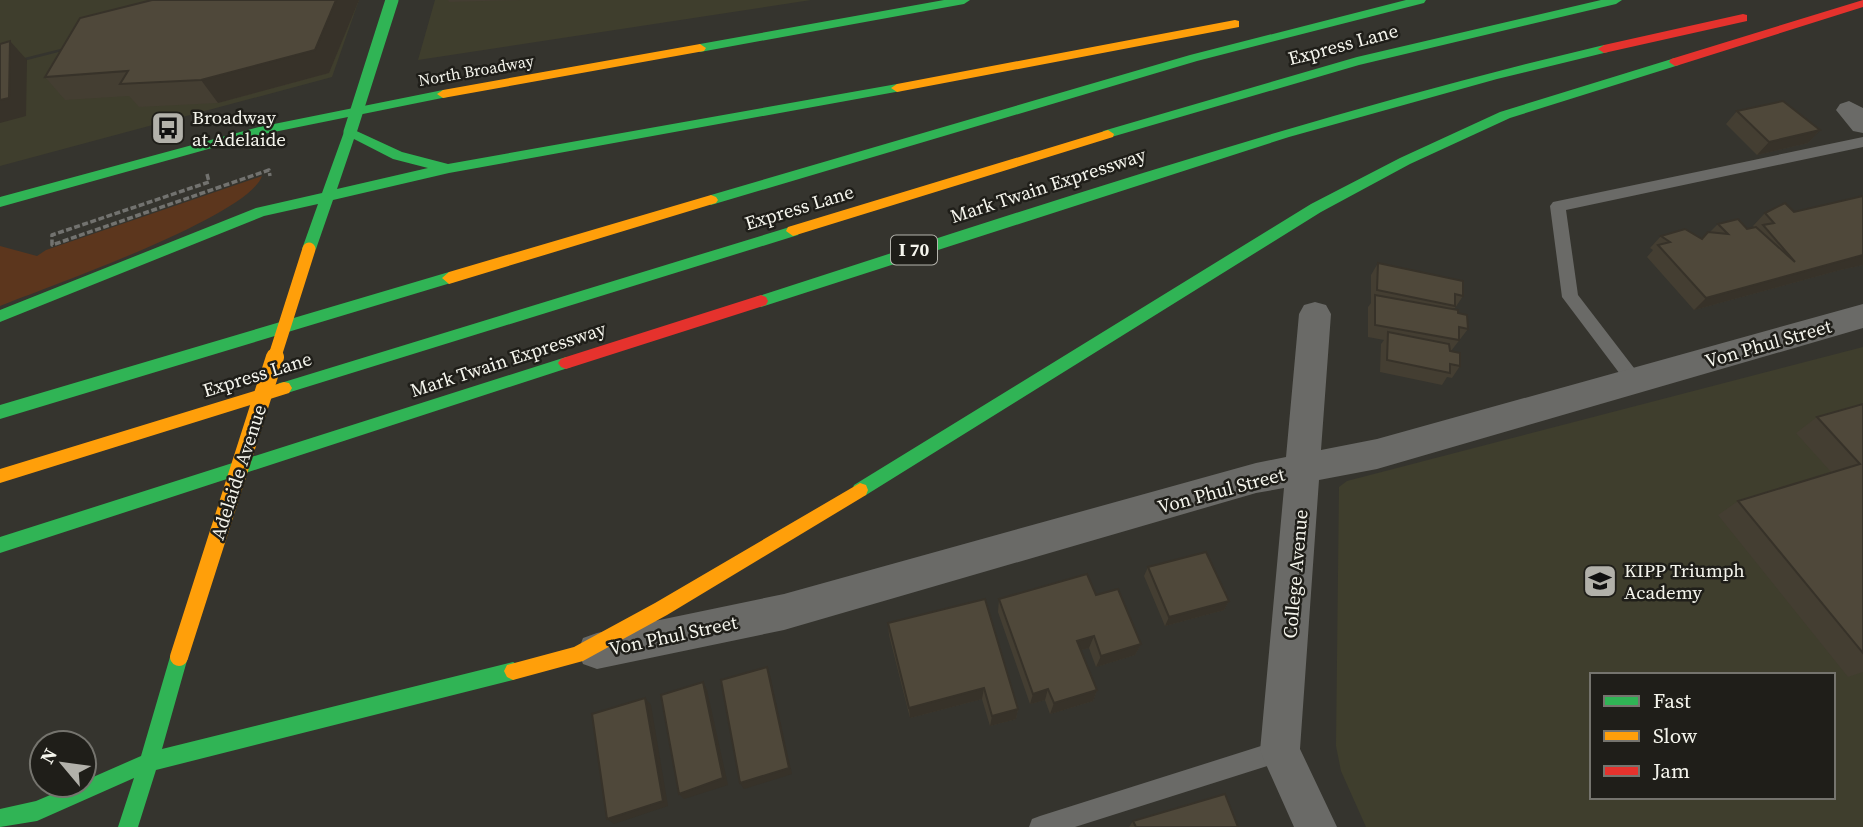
<svg xmlns="http://www.w3.org/2000/svg" width="1863" height="827" font-family="'Source Serif 4',serif">
<style>
.built{fill:#3f3e2d;fill-rule:evenodd}
.green{fill:#5c361d}
.lines{fill:none;stroke-linecap:round;stroke-linejoin:round}
.path{stroke:#72726f;stroke-width:3.5;stroke-dasharray:6 2.5;stroke-linecap:butt}
.lane{fill:#6a6a67;fill-rule:evenodd}
.street{fill:#6a6a67;fill-rule:evenodd}
.fast{fill:#30b455;fill-rule:evenodd}
.slow{fill:#ff9f0a;fill-rule:evenodd}
.jam{fill:#e5322d;fill-rule:evenodd}
.fast-bridge{stroke:#30b455;stroke-width:13}
.slow-bridge-far1{stroke:#ff9f0a;stroke-width:13}
.slow-bridge{stroke:#ff9f0a;stroke-width:18}
.wall{fill:#443e32}
.shaded-wall{fill:#373229}
.building{fill:#4f483a;stroke:#373229;stroke-width:2}
.labels{text-anchor:middle;stroke-width:5;stroke-linejoin:round;paint-order:stroke}
.far-street-label{font-size:16px;fill:#f5f5ed;stroke:#1f1e19}
.shield{fill:#1f1e19;stroke:#b5b4ad;stroke-width:2}
.shield-label{font-size:18px;font-weight:bold;fill:#f5f5ed}
.street-label{font-size:19px;fill:#f5f5ed;stroke:#1f1e19}
.poi-label{font-size:19px;fill:#f5f5ed;stroke:#1f1e19;text-anchor:start}
</style>
<rect width="100%" height="100%" fill="#35342e"/>
<path class="built" d="M0 0H257L0 64Z
M262 0H359L332 77 0 166V67Z
M435 0H811L418 60Z
M1863 347V827H1366L1341 771 1336 746 1339 487 1347 481ZM1592 675H1833V797H1592Z"/>
<path class="green" d="M262 176C248 217 47 287 0 306V246L37 256 46 250Z"/>
<g class="lines">
<path class="path" d="M207 174 209 182 52 235V245L269 170 270 176"/>
<path class="lane" d="M1863 137V147L1566 210 1578 295 1644 381 1641 386H1629L1562 297 1550 206 1553 202Z
M1280 740 1288 743 1291 751 1288 759 1280 762 1075 827H1029L1032 819 1040 816Z"/>
<path class="street" d="M1849 101 1863 108V133L1853 131 1836 110 1840 104Z
M1315 302 1326 305 1331 314 1321 450 1377 439 1863 304V328L1377 469 1319 480 1300 749 1337 827H1294L1260 751 1284 488 1256 493 784 630 597 669 583 664 578 651 583 638 597 633 784 594 1256 463 1286 457 1299 314 1304 305Z"/>
<path class="fast" d="M944 0H970L964 4 700 52 694 48 700 44Z
M1406 0H1426L1424 3 1197 61 711 205 704 200 711 195 1190 55Z
M1601 0H1622L1616 4 1359 65 1108 138 1102 134 1103 131 1357 57Z
M1604 45 1608 46V52L1497 79 1289 137 761 307 754 301 756 297C1037 206 1316 113 1604 45Z
M1675 58 1681 62 1679 65 1510 118 1410 164 1321 212 866 495 860 497 854 495 852 490 854 485 1311 204 1400 158 1500 112Z
M897 84 901 85V91L449 173 333 200 316 249 309 254 302 249 318 204 264 216 0 322V310L256 208 322 193 344 132 350 128 402 152 448 164ZM354 139 393 159 428 168 337 189Z
M443 90 449 94 447 97 259 135 0 207V197L259 127Z
M793 226 798 227 800 231 798 235 284 394 279 393 276 388 279 383 284 382Z
M449 272 454 274 456 278 454 282 0 419V405Z
M566 357 571 359 574 363 571 367 0 553V537Z
M179 648 185 651 188 657 162 749 513 662 519 665 522 671 519 677 513 680 156 770 138 827H118L134 778 37 821 0 827V809L36 801 74 785H84V781L141 756 170 657 173 651Z"/>
<path class="slow" d="M1235 20 1239 21V27L897 92 891 88 897 84Z
M700 44 706 48 704 51 443 98 437 94 443 90Z
M1108 130 1114 134 1113 137 793 236 786 231 788 227Z
M711 195 716 197 718 200 716 203 449 284 442 278 449 272Z
M284 382 289 383 292 388 289 393 0 483V469Z
M860 483 866 485 868 490 866 495 667 615 583 661 513 680 507 677 504 671 507 665 574 647 655 603Z"/>
<path class="jam" d="M1863 0V7L1679 65 1675 66 1669 62 1671 59Z
M1743 14 1747 15V21L1604 53 1598 49 1604 45Z
M761 295 766 297 768 301 766 305 566 369 561 367 558 363 561 359 566 357Z"/>
<path class="fast-bridge" d="M350 132 392 0"/>
<path class="slow-bridge-far1" d="M274 359 309 249"/>
<path class="slow-bridge" d="M179 657 275 357"/>
</g>
<path class="wall" d="M152 0H359L329 73 218 103 139 107 129 96 65 100 45 77Z
M448 0H524L449 2Z
M1737 111 1820 130 1808 143 1757 155 1726 124Z
M1863 196V265L1840 270 1694 310 1647 257 1653 250 1650 248 1661 236 1702 239 1710 232 1718 224 1747 229 1754 227 1753 226 1765 213 1794 212Z
M1378 263 1463 296 1455 308H1453L1452 309 1458 313 1468 329 1451 351 1460 366 1452 378 1447 377 1442 385 1380 372 1381 344 1384 340 1368 337V307L1371 303V275Z
M1863 404V672L1848 677 1718 515 1738 501 1831 472 1796 433 1817 417Z
M1148 567 1229 601 1224 610 1165 626 1144 576Z
M1096 595 1141 644 1135 655 1096 667 1089 648 1081 650 1097 690 1093 701 1050 714 1045 700 1030 704 998 612 999 599Z
M888 623 1018 709 1016 719 990 726 982 699 910 718 889 635Z
M1133 821 1238 827H1129Z"/>
<path class="shaded-wall" d="M336 0H359L329 73 218 103 201 80Z
M10 41 27 60 26 116 0 123V100Z
M1820 130 1808 143 1757 155 1769 142Z
M1863 255V265L1840 270 1694 310 1706 298Z
M1229 601 1224 610 1165 626 1169 617Z
M1094 636 1089 648 1073 652 1077 641Z
M1141 644 1135 655 1096 667 1101 656Z
M767 667 770 675 792 774 744 789 740 783Z
M703 682 707 690 728 785 684 799 679 794Z
M984 688 982 699 910 718 909 708Z
M1048 689 1045 700 1030 704 1033 694Z
M1097 690 1093 701 1050 714 1054 703Z
M645 698 651 705 668 806 614 824 607 819Z
M1018 709 1016 719 990 726 992 716Z"/>
<path class="building" d="M152 0H336L315 50 201 80 120 84 128 71 45 77 80 18Z
M10 41 9 98 0 100V44Z
M1783 101 1820 130 1769 142 1737 111Z
M1863 196V255L1706 298 1658 245 1670 242 1661 236 1685 229 1702 239 1708 232 1728 234 1718 224 1738 219 1747 229 1756 227 1795 262 1763 225 1774 223 1765 213 1785 203 1794 212Z
M1378 263 1463 281V296L1455 294V306L1377 290Z
M1375 295 1458 310V313L1467 315 1468 329 1459 327V340L1375 325Z
M1388 332 1449 344 1450 351 1460 353V366L1450 364V373L1387 360Z
M1863 404V653L1738 501 1860 464 1817 417Z
M1206 552 1229 601 1169 617 1148 567Z
M1087 574 1096 595 1118 589 1141 644 1101 656 1094 636 1077 641 1097 690 1054 703 1048 689 1033 694 999 599Z
M985 599 1018 709 992 716 984 688 909 708 888 623Z
M767 667 789 768 740 783 721 680Z
M703 682 723 778 679 794 661 695Z
M645 698 663 801 607 819 592 714Z
M1225 794 1238 827H1136L1133 821Z"/>
<defs>
<g id="bus-square" transform="scale(1.75)"><rect x="-9" y="-9" width="18" height="18" rx="4" fill="#b2b1aa" stroke="#1f1e19"/><path d="M-5-6H5V4H4V6H2V4H-2V6H-4V4H-5ZM-3.5-4V0h7V-4ZM-3.5 1.2v1.5H-2V1.2ZM2 1.2v1.5H3.5V1.2Z" fill="#111"/></g>
<g id="school-square" transform="scale(1.75)"><rect x="-9" y="-9" width="18" height="18" rx="4" fill="#b2b1aa" stroke="#1f1e19"/><path d="M0-5L7-2L0 1L-7-2ZM-4 1L0 2.5L4 1V4Q0 6-4 4Z" fill="#111"/></g>
</defs>
<g fill-rule="evenodd">
<use href="#bus-square" x="168" y="128"/>
<use href="#school-square" x="1600" y="581"/>
</g>
<g class="labels">
<g class="far-street-label">
<text transform="translate(476 70) rotate(-10)" y="6">North Broadway</text>
</g>
<rect class="shield" x="891" y="235.5" width="46" height="29" rx="5"/>
<g class="shield-label">
<text x="914" y="256">I 70</text>
</g>
<g class="street-label">
<text transform="translate(1343 44) rotate(-15)" y="7">Express Lane</text>
<text transform="translate(1048 185) rotate(-18)" y="7">Mark Twain Expressway</text>
<text transform="translate(799 207) rotate(-17)" y="7">Express Lane</text>
<text transform="translate(1768 343) rotate(-16)" y="7">Von Phul Street</text>
<text transform="translate(508 359) rotate(-18)" y="7">Mark Twain Expressway</text>
<text transform="translate(257 374) rotate(-17)" y="7">Express Lane</text>
<text transform="translate(238 472) rotate(-72)" y="7">Adelaide Avenue</text>
<text transform="translate(1221 490) rotate(-15)" y="7">Von Phul Street</text>
<text transform="translate(1295 574) rotate(-85)" y="7">College Avenue</text>
<text transform="translate(673 635) rotate(-12)" y="7">Von Phul Street</text>
</g>
<g class="poi-label">
<text x="192" y="124">Broadway<tspan x="192" dy="22">at Adelaide</tspan></text>
<text x="1624" y="577">KIPP Triumph<tspan x="1624" dy="22">Academy</tspan></text>
</g>
</g>
<rect x="1590" y="673" width="245" height="126" fill="#1f1e19" stroke="#75746e" stroke-width="2"/>
<rect x="1604" y="696" width="35" height="10" fill="#30b455" stroke="#75746e" stroke-width="2"/>
<text x="1653" y="708" font-size="21" fill="#f5f5ed">Fast</text>
<rect x="1604" y="731" width="35" height="10" fill="#ff9f0a" stroke="#75746e" stroke-width="2"/>
<text x="1653" y="743" font-size="21" fill="#f5f5ed">Slow</text>
<rect x="1604" y="766" width="35" height="10" fill="#e5322d" stroke="#75746e" stroke-width="2"/>
<text x="1653" y="778" font-size="21" fill="#f5f5ed">Jam</text>
<g transform="translate(63 764) rotate(299)"><circle r="33" fill="#1f1e19" stroke="#75746e" stroke-width="2"/>
<path d="M0-5L12 26L0 18L-12 26Z" fill="#b2b1aa"/>
<text y="-10" font-size="19" font-weight="bold" text-anchor="middle" fill="#f5f5ed">N</text>
</g>
</svg>
